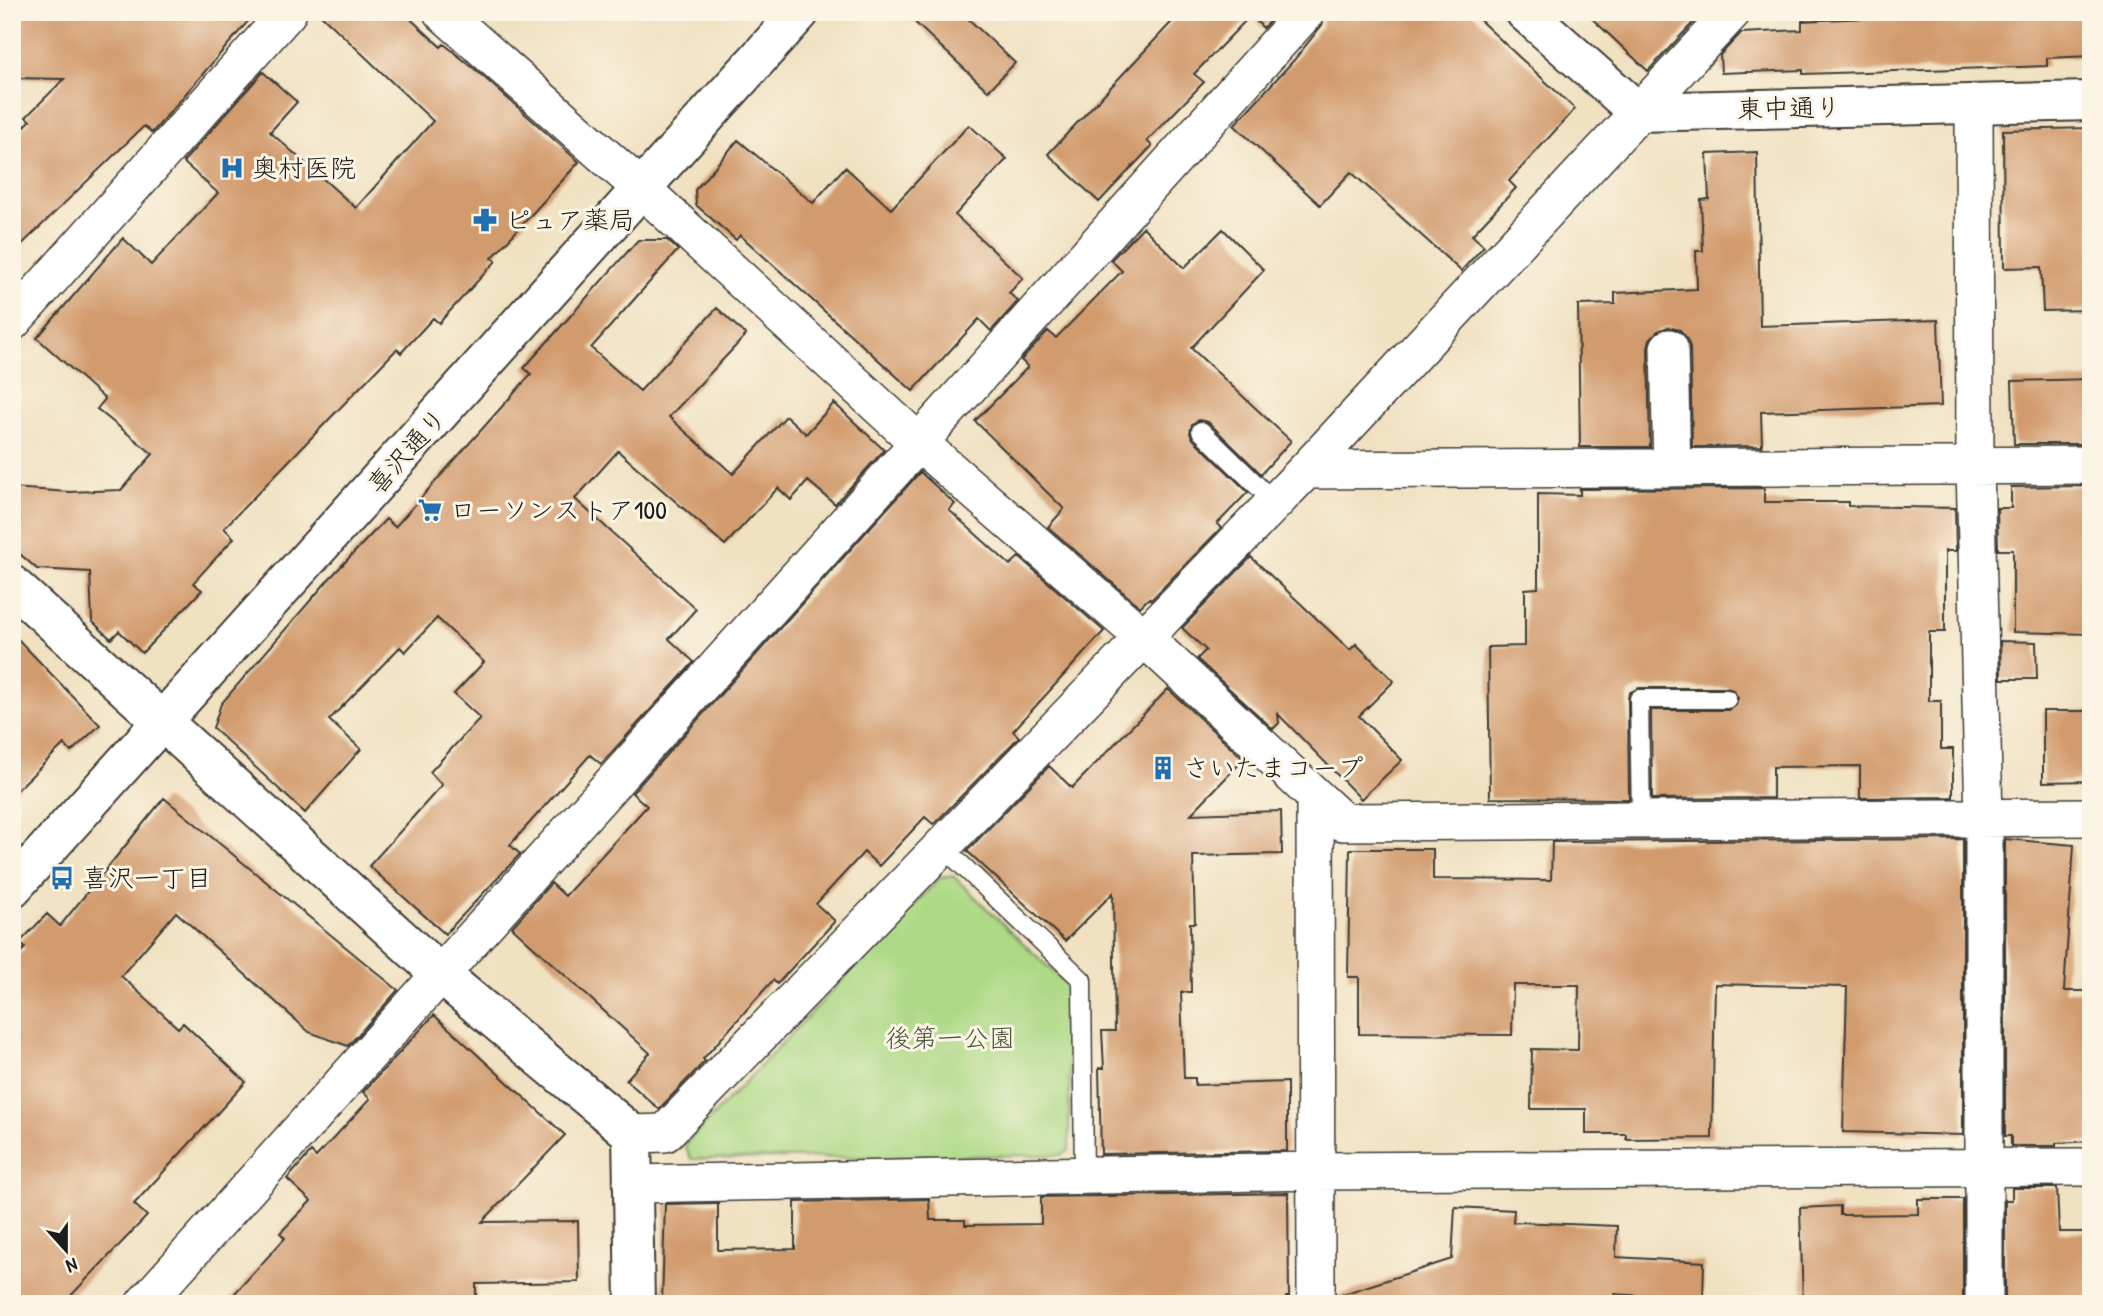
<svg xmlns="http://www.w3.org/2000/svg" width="2103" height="1316" font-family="'Patrick Hand','Klee One',sans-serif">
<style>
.green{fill:#add986;stroke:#647a51;stroke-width:2}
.building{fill:#d29b6e}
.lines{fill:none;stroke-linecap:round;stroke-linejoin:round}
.lane-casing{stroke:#3c3a35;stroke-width:21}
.street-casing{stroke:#3c3a35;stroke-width:40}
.secondary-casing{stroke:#3c3a35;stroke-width:42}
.lane{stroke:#fff;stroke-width:18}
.street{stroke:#fff;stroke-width:37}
.secondary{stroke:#fff;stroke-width:38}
.labels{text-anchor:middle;stroke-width:6;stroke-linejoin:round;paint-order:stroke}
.street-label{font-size:26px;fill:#1c1c1c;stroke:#fcf5e5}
.poi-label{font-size:26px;fill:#1c1c1c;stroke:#fcf5e5;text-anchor:start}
.park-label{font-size:26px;fill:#48553c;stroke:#fcf5e5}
</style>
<rect width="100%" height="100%" fill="#fcf5e5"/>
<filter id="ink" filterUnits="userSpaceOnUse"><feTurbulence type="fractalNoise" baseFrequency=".0143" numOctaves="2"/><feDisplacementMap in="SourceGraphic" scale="14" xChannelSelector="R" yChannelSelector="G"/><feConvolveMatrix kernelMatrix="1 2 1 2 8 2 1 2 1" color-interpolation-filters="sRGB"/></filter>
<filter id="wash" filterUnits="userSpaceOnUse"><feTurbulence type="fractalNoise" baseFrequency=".00686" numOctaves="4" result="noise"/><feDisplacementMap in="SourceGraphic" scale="28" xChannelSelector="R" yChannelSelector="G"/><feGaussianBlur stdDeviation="1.57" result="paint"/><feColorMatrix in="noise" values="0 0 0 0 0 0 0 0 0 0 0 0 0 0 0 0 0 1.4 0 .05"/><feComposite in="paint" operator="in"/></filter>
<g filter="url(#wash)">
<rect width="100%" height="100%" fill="#f0e1c1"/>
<path class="green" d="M953 876 1070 988 1069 1150 1060 1155 691 1159 685 1145 940 878Z"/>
<g id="blocks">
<path class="building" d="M12 12H256L152 133 144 126 12 254V139L30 121 26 117 64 79 12 78Z
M318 12H403L441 47 444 44 477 71 579 162 492 258 496 261 439 323 433 318 401 353 397 349 224 528 234 538 193 583 202 590 142 653 119 631 111 639 92 621 90 572 37 569 12 547V488L69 492 121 490 153 454 97 409 105 399 37 338 123 238 151 265 218 193 183 162 263 72 297 102 270 132 356 208 433 121Z
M904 12H961L1015 63 988 91Z
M1181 12H1278L1263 28 1251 15 1194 74 1204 82 1147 141 1152 146 1099 202 1048 154Z
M1326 12H1471L1575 109 1509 181 1516 188 1472 235 1484 246 1461 271 1351 172 1320 205 1234 125 1294 60 1322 25Z
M1585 12H1703L1648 71Z
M1890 12H2091V56L2047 58V66L1803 74V70L1721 73 1720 55 1741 33 1802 30V21L1890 17Z
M969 125 1007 159 955 215 1023 278 1009 293 1018 301 991 331 979 319 913 391 740 235 736 240 696 205 695 190 738 140 813 203 845 167 891 209Z
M2091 128V310L2043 311 2041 267 2004 268 2003 130Z
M1757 152 1760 326 1938 320 1941 406 1761 412 1762 446 1692 447 1690 347 1686 337 1680 330 1668 327 1658 331 1650 339 1648 348 1650 447H1580L1578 305 1615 304V293L1697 289 1696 251H1703L1701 200 1709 199 1707 154Z
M1143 227 1184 268 1223 229 1264 270 1191 348 1291 441 1261 474 1208 422 1199 420 1192 424 1190 433 1193 439 1248 492 1217 524 1221 528 1151 600 1149 598 1140 607 1048 527 1064 509 975 421 1028 367 1021 360 1048 331 1056 338 1122 271 1111 260Z
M638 240H667L678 250 591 348 640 391 717 308 746 335 669 417 733 474 786 416 806 434 834 403 884 450 835 504 808 481 791 500 778 488 725 545 618 451 575 499 696 609 669 639 694 662 601 764 590 755 510 845 520 854 445 934 369 866 442 785 430 772 480 718 454 694 484 662 437 618 405 652 400 647 329 720 361 749 305 813 213 728 221 704 329 579 386 519 395 527 531 374 524 368Z
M2091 379V444H2014L2012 381Z
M920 472 955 504 949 510 1010 565 1019 557 1104 631 1013 731 1019 737 936 822 933 824 925 817 879 866 864 852 816 904 835 921 777 984 773 980 703 1059 705 1061 659 1109 626 1080 650 1053 512 927 551 883 565 896 647 806 632 793Z
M2091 486V634L2013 632V550H1998L1997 508H2011V487Z
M1764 488V502H1848V506L1955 508 1956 551H1945V632H1929V701H1941V749H1953V797L1860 798V766L1773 767V798L1652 799 1651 710H1728L1736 705 1738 698 1733 690 1727 688H1639L1629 693 1628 699 1629 799 1490 798 1488 647 1525 646V589L1538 588V494L1580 495V489Z
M1251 557 1350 650 1356 644 1394 681 1359 716 1402 760 1361 799 1278 714 1279 723 1273 729 1197 659 1206 650 1182 628Z
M12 633 100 725 71 752 64 744 12 795Z
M2000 641 2036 642 2037 679H2001Z
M1168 689 1244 759 1191 814 1281 811 1282 854 1193 856 1195 923H1190L1191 992H1181L1184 1078H1195V1085L1287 1082V1151L1101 1154 1099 1068H1104L1102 1031H1115L1113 893 1065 941 967 851 1049 766 1072 788Z
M2043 711H2091V781L2043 782Z
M164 798 398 990 348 1046 309 1032 176 912 121 976 178 1028 183 1023 246 1082 134 1204 147 1216 63 1304H12V962L25 948 20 942 47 914 60 926Z
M1963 839V1135L1843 1132 1847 987 1715 984 1712 1138 1626 1139V1134H1586V1109H1531L1532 1049 1578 1050 1579 985H1513L1512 1035 1359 1034V977H1348L1350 849H1433V879L1551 880 1552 842Z
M2005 839 2074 845 2064 991H2091V1141L2056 1143V1146H2011V1136H2005Z
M434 1015 565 1135 482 1222 578 1221 579 1282 476 1284V1304H225L285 1238 280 1233 311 1201 287 1179 311 1152 316 1157 370 1099 363 1092Z
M2012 1188H2057L2059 1232H2091V1304H2005V1200H2012Z
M1288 1193 1289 1297H1286V1304H662L665 1204 718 1203V1250L795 1249V1202L929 1199 930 1220H965V1225L1041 1224V1197Z
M1918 1199H1963V1304H1803L1800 1208 1840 1206V1215L1918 1214Z
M1455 1207 1514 1210 1513 1222 1617 1226 1616 1257 1704 1262 1703 1300 1615 1294V1304H1337V1296L1452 1259Z"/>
</g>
</g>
<g filter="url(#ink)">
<use href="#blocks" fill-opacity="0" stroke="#3c3a35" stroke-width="2"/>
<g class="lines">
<g class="lane-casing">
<path id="lane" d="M1201 431 1274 502
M1641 820 1639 699H1727
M942 846 1082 980 1084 1176"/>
</g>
<g class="street-casing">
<path id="street" d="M442 12 642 189 919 443 1143 637 1343 822 2091 817
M1974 103 1975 467 1984 818V1304
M12 322 288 12
M1669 348 1672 468
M1306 470 2091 465
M1315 796 1316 1304
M632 1134 665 1133 1306 470 1732 12
M632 1184 1314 1171 2091 1167
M144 1304 1306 12"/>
</g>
<g class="secondary-casing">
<path id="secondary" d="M1525 12 1638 112 2091 101
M12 585 439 973 632 1134 635 1304
M12 888 800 12"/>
</g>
<use href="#lane" class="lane"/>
<use href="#street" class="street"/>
<use href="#secondary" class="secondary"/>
</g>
</g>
<defs>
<g id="hospital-bare" transform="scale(1.89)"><path d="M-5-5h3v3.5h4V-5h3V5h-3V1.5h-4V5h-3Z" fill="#1f6fb2" stroke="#fcf5e5" stroke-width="2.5" paint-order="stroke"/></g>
<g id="pharmacy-bare" transform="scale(1.89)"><path d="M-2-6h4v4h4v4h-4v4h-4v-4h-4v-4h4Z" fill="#1f6fb2" stroke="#fcf5e5" stroke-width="2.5" paint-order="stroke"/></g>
<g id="supermarket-bare" transform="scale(1.89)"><path d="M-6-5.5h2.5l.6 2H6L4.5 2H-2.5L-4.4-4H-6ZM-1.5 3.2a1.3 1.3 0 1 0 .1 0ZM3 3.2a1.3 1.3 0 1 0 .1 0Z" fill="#1f6fb2" stroke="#fcf5e5" stroke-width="2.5" paint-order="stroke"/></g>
<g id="building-bare" transform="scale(1.89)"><path d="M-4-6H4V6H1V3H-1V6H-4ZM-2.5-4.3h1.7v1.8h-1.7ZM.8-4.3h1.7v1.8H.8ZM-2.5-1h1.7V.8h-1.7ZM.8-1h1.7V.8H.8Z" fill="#1f6fb2" stroke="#fcf5e5" stroke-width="2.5" paint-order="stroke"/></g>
<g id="bus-bare" transform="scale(1.89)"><path d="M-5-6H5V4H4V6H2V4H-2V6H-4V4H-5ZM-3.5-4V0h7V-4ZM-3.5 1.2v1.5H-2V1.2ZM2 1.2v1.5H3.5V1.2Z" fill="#1f6fb2" stroke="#fcf5e5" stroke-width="2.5" paint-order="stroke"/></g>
</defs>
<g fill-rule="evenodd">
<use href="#hospital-bare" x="232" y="168"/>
<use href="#pharmacy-bare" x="485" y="220"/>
<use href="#supermarket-bare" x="430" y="510"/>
<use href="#building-bare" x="1163" y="768"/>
<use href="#bus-bare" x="62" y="878"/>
</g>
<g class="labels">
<g class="street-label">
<text transform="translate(1789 108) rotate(-1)" y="9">東中通り</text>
<text transform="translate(407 451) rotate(-48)" y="9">喜沢通り</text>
</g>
<g class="poi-label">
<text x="252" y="177">奥村医院</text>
<text x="505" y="229">ピュア薬局</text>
<text x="450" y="519">ローソンストア100</text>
<text x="1183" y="777">さいたまコープ</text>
<text x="82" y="887">喜沢一丁目</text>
</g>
<g class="park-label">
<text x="950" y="1047">後第一公園</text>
</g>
</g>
<rect width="2103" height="1316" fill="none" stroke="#fcf5e5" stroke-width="42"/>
<g transform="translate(66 1250) rotate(159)" stroke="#fcf5e5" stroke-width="5" paint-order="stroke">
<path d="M0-5L12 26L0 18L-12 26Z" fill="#1c1c1c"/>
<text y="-10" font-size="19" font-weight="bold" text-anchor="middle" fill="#1c1c1c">N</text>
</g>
</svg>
